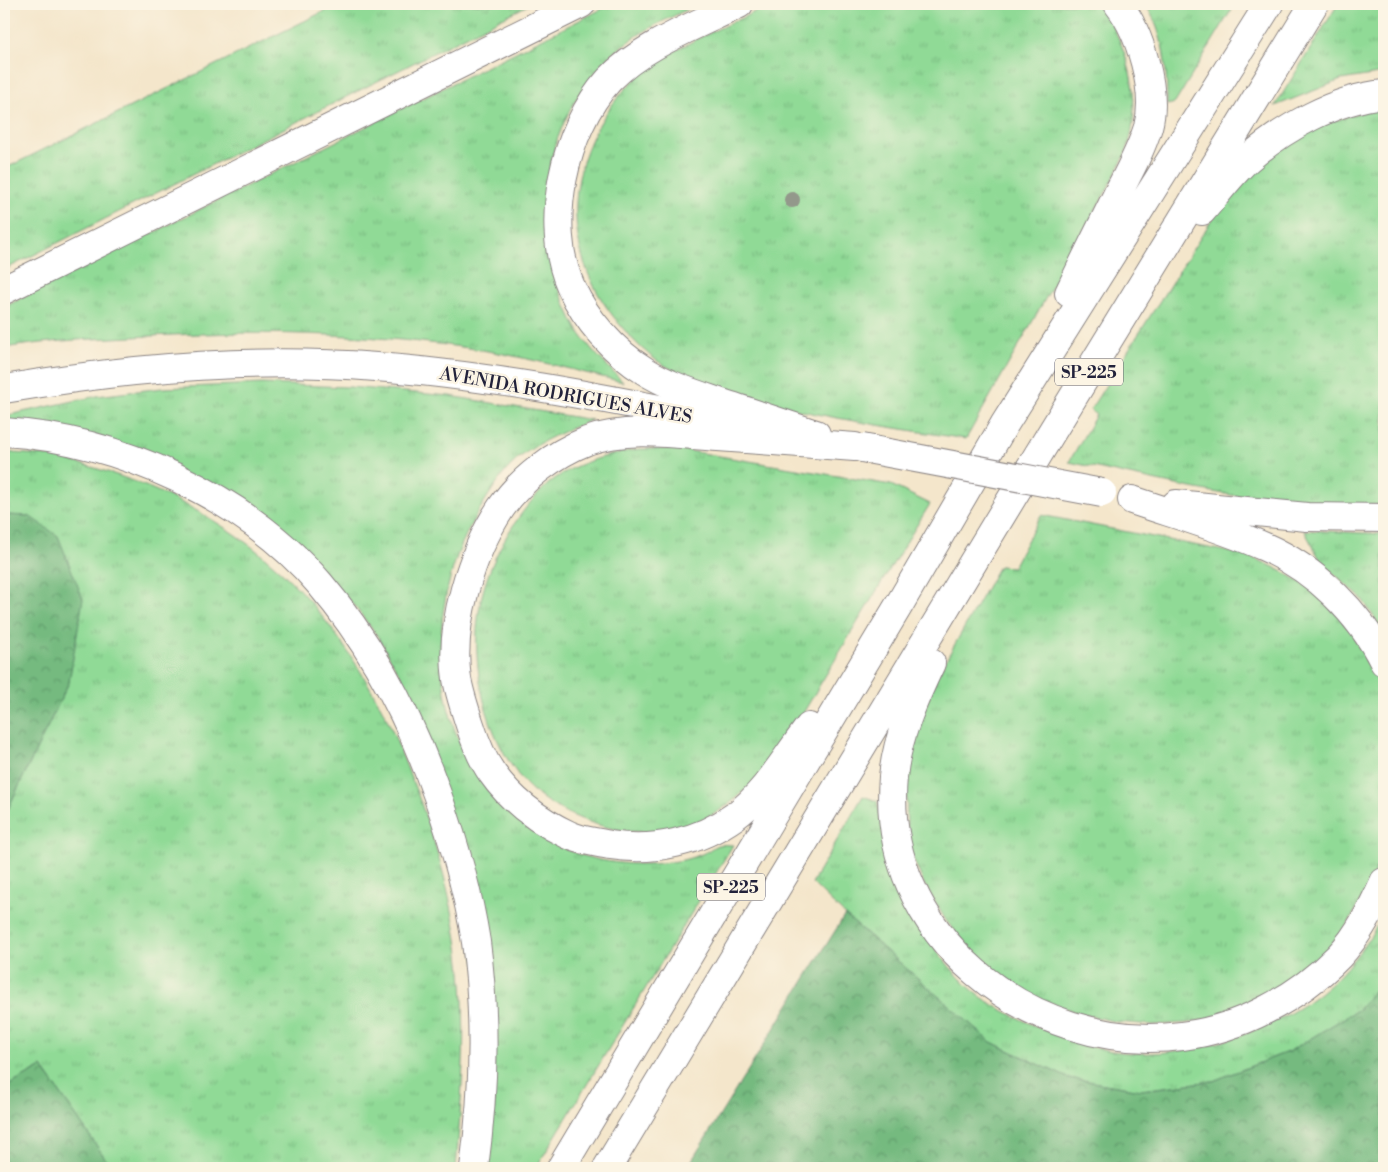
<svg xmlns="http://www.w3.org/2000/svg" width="1388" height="1172" font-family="'Libre Bodoni',serif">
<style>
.grass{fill:url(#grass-tufts);stroke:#597e68}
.forest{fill:url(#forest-crowns);stroke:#4b6e5d}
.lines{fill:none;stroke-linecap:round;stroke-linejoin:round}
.secondary-casing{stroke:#8b8483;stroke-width:30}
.motorway-casing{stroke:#8b8483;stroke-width:30}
.secondary{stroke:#fff;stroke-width:28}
.motorway{stroke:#fff;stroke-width:28}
.secondary-bridge-casing{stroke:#8b8483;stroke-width:30;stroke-linecap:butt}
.secondary-bridge{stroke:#fff;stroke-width:28}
.tree{fill:#93988b}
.labels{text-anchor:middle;stroke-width:5;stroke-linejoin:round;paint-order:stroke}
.shield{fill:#fcf5e5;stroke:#63616e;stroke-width:1}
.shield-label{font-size:16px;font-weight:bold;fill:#22223b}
.street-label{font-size:18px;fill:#22223b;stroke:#fcf5e5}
</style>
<defs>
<pattern id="grass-tufts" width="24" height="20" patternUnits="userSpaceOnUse" patternTransform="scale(1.25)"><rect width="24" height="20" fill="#90da96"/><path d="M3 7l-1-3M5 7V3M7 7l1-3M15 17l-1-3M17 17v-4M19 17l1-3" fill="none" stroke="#7cbb82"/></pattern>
<pattern id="forest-crowns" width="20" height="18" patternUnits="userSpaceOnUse" patternTransform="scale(1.25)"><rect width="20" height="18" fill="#74ba7f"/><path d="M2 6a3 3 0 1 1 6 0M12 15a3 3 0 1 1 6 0" fill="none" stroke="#5f9769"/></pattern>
</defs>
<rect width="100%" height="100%" fill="#fcf5e5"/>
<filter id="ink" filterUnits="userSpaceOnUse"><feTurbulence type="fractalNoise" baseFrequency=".02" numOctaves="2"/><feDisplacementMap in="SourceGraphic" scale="10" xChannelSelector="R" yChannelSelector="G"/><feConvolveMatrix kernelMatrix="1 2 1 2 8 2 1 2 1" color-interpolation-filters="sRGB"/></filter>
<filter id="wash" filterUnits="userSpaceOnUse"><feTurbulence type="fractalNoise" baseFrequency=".0096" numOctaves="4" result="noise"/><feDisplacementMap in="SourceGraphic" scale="20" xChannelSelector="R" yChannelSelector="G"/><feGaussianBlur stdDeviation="1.12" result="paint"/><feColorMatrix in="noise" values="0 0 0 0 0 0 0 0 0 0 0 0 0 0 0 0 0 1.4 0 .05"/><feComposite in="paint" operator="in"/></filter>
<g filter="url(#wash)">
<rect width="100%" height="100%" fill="#f4e6cb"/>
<path class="grass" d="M339 4H530L4 270V169Z
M612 4H699C670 18 638 31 614 53 536 125 527 236 576 327 587 347 607 365 623 382 576 371 530 358 482 350 366 332 249 330 132 337 89 339 46 341 4 348V307Z
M771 4H1098C1128 43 1143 98 1128 147 1124 158 1118 168 1113 179L966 439C895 428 825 418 756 400 724 391 691 381 662 364 643 352 627 334 613 316 555 241 567 145 634 80 666 49 731 24 771 4Z
M1145 4H1235L1175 103 1167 105C1167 70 1165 33 1145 4Z
M1338 4H1384V73L1341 80 1275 106Z
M1384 106V505C1342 505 1301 505 1259 499 1195 491 1132 475 1069 462L1096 415 1090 410 1220 207C1238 187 1256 165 1277 149 1310 127 1346 116 1384 106Z
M262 384 349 387 450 396 592 420C567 430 541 440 519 458 503 471 491 491 480 509 407 626 435 801 575 853 609 865 648 867 683 860 691 858 701 855 708 851 711 849 714 846 718 845 722 844 728 845 733 845L536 1168H486L494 1110V1050L424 726 401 677 378 637 353 604 278 527 4 421V416L97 396 162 388Z
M639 449H678L891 485 930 504C897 557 864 611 832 665 799 717 772 778 717 812 687 830 648 836 614 829 583 822 547 807 525 783 485 738 469 663 480 605 488 562 514 516 546 486 571 463 607 455 639 449Z
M4 452C22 454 42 454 61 459 139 477 216 513 276 567 320 606 357 661 384 713 393 730 399 748 406 765 432 828 453 895 460 963 468 1031 461 1101 456 1168H112L42 1067 4 1088V817L69 682 29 516 4 515Z
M1041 515 1245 555C1303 576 1343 608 1372 664 1376 673 1381 682 1384 691V849L1369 886 1348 924 1322 957 1291 983 1224 1016 1187 1023 1152 1025 1117 1022 1078 1013 1036 997 1000 975 975 954 947 922 924 884 907 844 906 754 937 676 999 566 1013 567Z
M1304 530 1384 534V632L1362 599 1322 563Z
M863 796 877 801C890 868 917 938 967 985 985 1003 1012 1015 1035 1026 1058 1036 1081 1045 1106 1050 1175 1063 1266 1036 1320 993 1346 973 1368 942 1384 914V978L1359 1009 1290 1051 1213 1081 1141 1090 1068 1078 991 1042 845 915 812 883Z"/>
<path class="forest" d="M4 515 29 516 58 536 83 599 69 682 4 817Z
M845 915 991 1042 1068 1078 1141 1090 1213 1081 1290 1051 1359 1009 1384 978V1168H687Z
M42 1067 112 1168H4V1088Z"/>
</g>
<g filter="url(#ink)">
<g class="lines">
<g class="secondary-casing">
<path id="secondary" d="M4 389C126 368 252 357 376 367 510 377 641 406 772 431"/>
</g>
<g class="motorway-casing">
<path id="motorway" d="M739 4C697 25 641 46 609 80 564 129 543 225 571 287 586 320 614 352 645 371 669 386 696 394 722 403 753 413 784 424 816 434
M1202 211C1217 194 1231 174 1248 159 1285 127 1335 99 1384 94
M4 290 581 4
M1069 293C1085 259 1102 226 1118 193 1129 172 1141 150 1148 127 1158 91 1140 32 1118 4
M4 432C118 439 245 496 320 584 373 646 410 718 437 794 454 842 468 892 476 942 486 1017 484 1094 474 1168
M1132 500C1176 515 1223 528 1265 547 1315 569 1360 613 1384 662
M1176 504 1307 517 1384 518
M931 663C914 699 897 737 893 777 879 934 1031 1055 1182 1036 1240 1029 1298 998 1339 956 1359 935 1372 908 1384 882
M809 727C786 757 766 793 735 816 699 842 654 852 610 845 597 842 581 841 569 835 539 821 511 800 492 773 482 759 475 741 470 725 465 710 460 695 457 679 449 625 471 553 501 508 521 479 554 454 587 441 628 426 676 434 718 437 764 440 809 444 855 447
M561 1168 899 605 1004 425 1269 4
M607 1168 1050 435 1314 4"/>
</g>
<use href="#secondary" class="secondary"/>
<use href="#motorway" class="motorway"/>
<g class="secondary-bridge-casing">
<path id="secondary-bridge" d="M862 448 1102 493"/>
</g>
<use href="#secondary-bridge" class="secondary-bridge"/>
</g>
<circle class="tree" cx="792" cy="200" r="8"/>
</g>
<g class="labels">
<g class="shield">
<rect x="1055" y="358.5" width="68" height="27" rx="4"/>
<rect x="697" y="873.5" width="68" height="27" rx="4"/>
</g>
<g class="shield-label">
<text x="1089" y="378">SP-225</text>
<text x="731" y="893">SP-225</text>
</g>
<g class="street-label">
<text transform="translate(566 395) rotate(10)" y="6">AVENIDA RODRIGUES ALVES</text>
</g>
</g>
<rect width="1388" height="1172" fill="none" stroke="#fcf5e5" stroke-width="20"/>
</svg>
